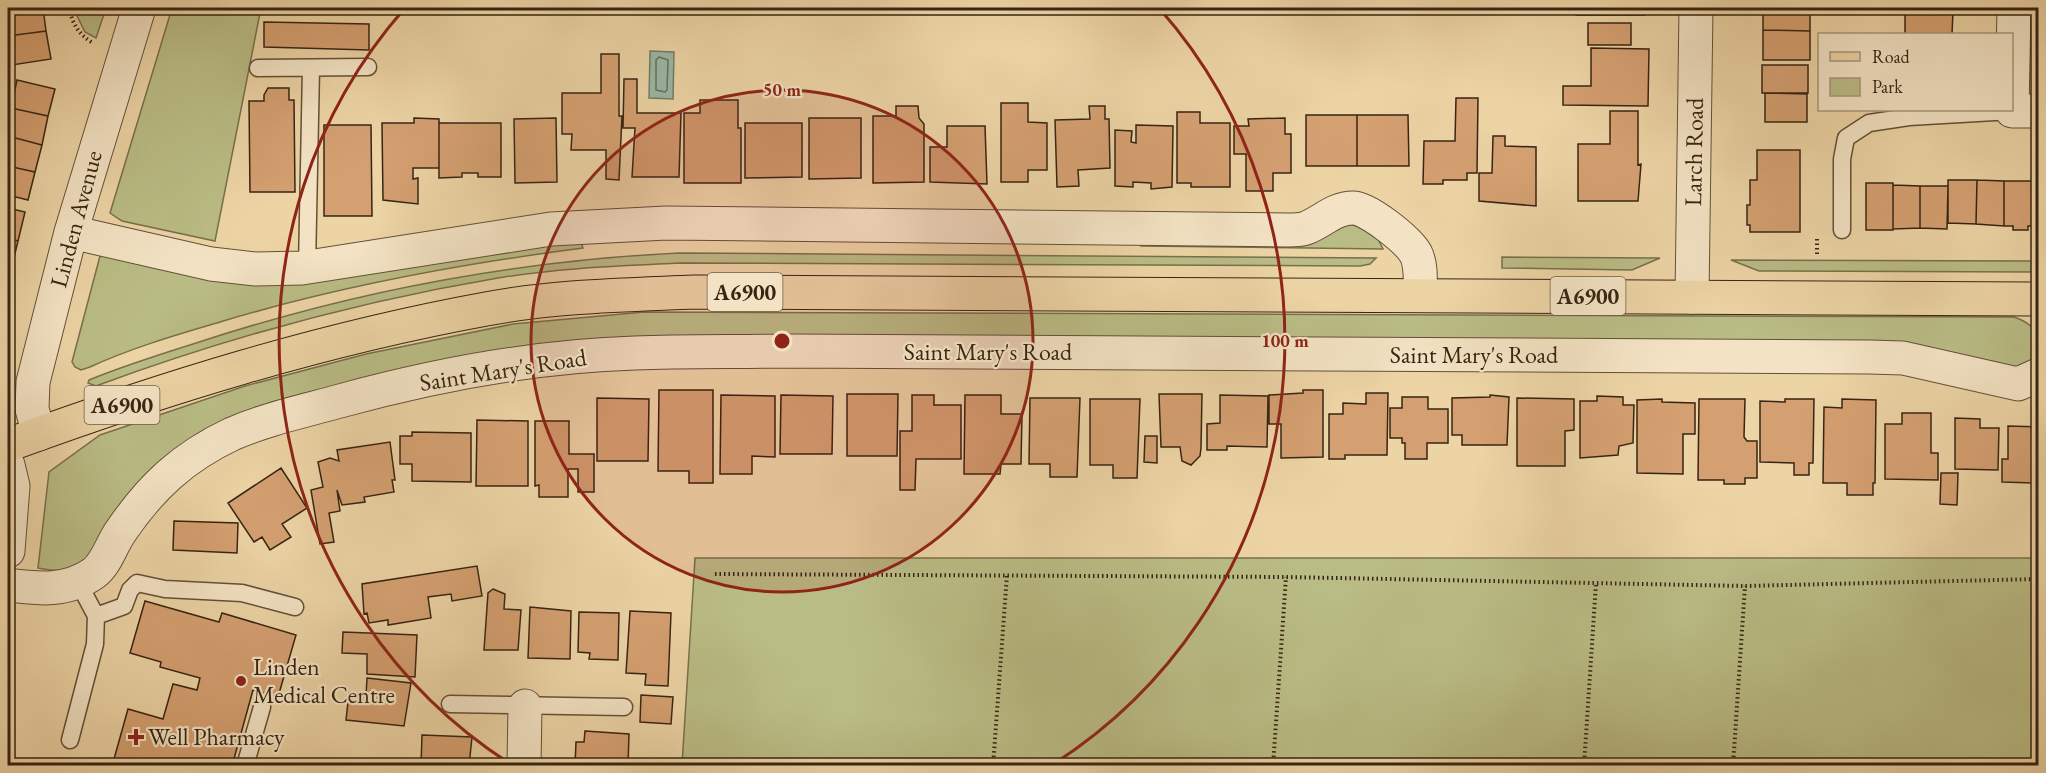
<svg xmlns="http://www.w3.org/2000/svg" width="2046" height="773" font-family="'EB Garamond',serif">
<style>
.green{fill:#babc85;stroke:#78704c;stroke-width:1.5}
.water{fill:#99b8a5;stroke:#727d6b;stroke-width:1.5}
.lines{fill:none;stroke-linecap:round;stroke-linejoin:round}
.shore{stroke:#686e5c;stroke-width:1.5}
.building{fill:#d5a071;stroke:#372413;stroke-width:1.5}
.lane-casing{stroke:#645038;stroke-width:19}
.street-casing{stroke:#645038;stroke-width:35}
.primary-casing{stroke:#372413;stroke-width:35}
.path{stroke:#372413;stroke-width:4;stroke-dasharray:1.5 3;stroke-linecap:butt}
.lane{stroke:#f3e3c4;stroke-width:16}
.street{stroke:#f3e3c4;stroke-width:33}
.primary{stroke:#edd4a5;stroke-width:33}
.ring{fill:none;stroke:#8f2418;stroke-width:3}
.poi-dot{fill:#8f2418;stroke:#f3e3c4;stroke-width:2}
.labels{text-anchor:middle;stroke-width:4.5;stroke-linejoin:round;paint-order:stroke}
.shield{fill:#f3e3c4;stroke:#6f5d48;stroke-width:1.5}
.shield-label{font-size:22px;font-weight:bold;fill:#372413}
.street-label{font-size:24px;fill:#372413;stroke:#f3e3c4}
.poi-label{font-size:24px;fill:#372413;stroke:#f3e3c4;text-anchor:start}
.centre{fill:#8f2418;stroke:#f3e3c4;stroke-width:3}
.ring-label{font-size:18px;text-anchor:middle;font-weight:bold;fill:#8f2418;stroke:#f3e3c4;stroke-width:4.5;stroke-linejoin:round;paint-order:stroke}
</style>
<rect width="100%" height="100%" fill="#edd4a5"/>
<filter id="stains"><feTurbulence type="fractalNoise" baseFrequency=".00333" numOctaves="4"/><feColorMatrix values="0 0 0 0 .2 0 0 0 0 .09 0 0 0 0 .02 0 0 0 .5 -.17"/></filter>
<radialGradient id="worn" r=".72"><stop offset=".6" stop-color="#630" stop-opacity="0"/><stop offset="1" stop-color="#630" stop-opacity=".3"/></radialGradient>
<path class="green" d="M73 8H106L96 38 85 32Z
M172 8H261L215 241 122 221 110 213Z
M1351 221 1378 239 1383 249 1141 246V239Z
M580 239 583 248C460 264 339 286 220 322 176 335 131 348 90 367L81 370 75 367 72 362 100 256 109 255 208 277Z
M679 253 1376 258 1370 264 1360 266 679 263C619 266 558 268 498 278 361 301 226 338 96 386L88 383 89 380C123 366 158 355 193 344 350 292 513 261 679 253Z
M1502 257 1660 258 1632 270 1502 268Z
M1731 260 2038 261V272L1759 271Z
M644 312 2014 317C2044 327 2046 352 2021 369L723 338 225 421 85 561C68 572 57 572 38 568L49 472 100 435 245 386 366 354 513 324Z
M695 558H2038V765H682Z"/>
<path class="water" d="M650 51 674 52 673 99 649 98Z"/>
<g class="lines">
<path class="shore" d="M659 57 668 60 667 90 665 92 656 90V60Z"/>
</g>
<path class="building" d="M8 8H43L46 31 8 36Z
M1576 8H1645V15H1576Z
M1763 8H1810V31L1763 30Z
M1901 8H1955V11L1901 9Z
M1905 9 1953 11 1952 34H1905Z
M264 22 369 24V50L264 47Z
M1588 23H1631V45H1588Z
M1763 30 1810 31V60H1763Z
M46 31 51 59 12 65 8 36Z
M1591 48 1649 49 1648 106 1563 105V86H1591Z
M601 54H619V116H622L619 180 606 179V150H571L572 134H562V93H601Z
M1762 65H1808V93H1762Z
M624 79H637V113H681L679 177H632L635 128H623Z
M17 80 55 89 48 116 11 108Z
M268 88H289V100H294L295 192H250L249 101H264V95Z
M1765 93 1807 94V122H1765Z
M1456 98H1478L1477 173H1467V180H1443V184H1423L1424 141H1455Z
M700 100H738V128H741V183H684V113H700Z
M1001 103H1028V122L1047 123V170H1028V182H1001Z
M896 106H918L919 118 924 124V182L873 183V116H896Z
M1089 106H1105V119H1109L1110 168 1078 170 1079 186 1057 187 1055 120 1090 119Z
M11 108 48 116 42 145 8 136Z
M1610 111H1638V165L1641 164 1638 201H1578V144H1610Z
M1177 112H1200V123H1230V187H1191V183H1177Z
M1306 115H1357V166H1306Z
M1357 115H1408L1409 166H1357Z
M414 118 439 119V168H413V179L418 178V204L383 200 382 123H414Z
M556 118 557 182 515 183 514 119Z
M809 118H861V178L809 179Z
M1285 118V134H1291V173H1273V191H1246V154H1234V126H1249L1248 119Z
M439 123H501V177H478V173H462V177L439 178Z
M745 123H802V177L745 178Z
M324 125H371L372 216H324Z
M1136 125 1173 126 1172 187 1151 189V183L1133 182V187L1115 186V130L1132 131 1131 142 1136 143Z
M947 126H985L987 184 930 182V147H947Z
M8 136 42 145 35 172 8 166Z
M1493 136H1505V146L1536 147V206L1479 201V173H1492Z
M1757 150H1800V232H1750V225H1747V205H1750V180H1757Z
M8 166 35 172 28 200 8 195Z
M1948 180H1977L1976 224 1948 223Z
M1977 180 2004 181V226L1976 224Z
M2004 181H2032V226H2028V230H2013V226H2004Z
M1866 183H1893V230H1866Z
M1893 185 1920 186V228L1893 229Z
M1920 186H1948L1947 229 1920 228Z
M2034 189H2038V239L2033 235Z
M8 208 25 212 18 241 8 238Z
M8 238 18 241 11 270 8 269Z
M659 390H713V483H689V471H658Z
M1303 390H1323V457L1281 458V424H1269V395L1303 393Z
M1366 393H1388L1387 455H1345V459H1329V414H1343V403L1366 404Z
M847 394H898L897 456H847Z
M1159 394H1202L1201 448 1200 456 1191 465 1182 461 1180 447H1161Z
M721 395 775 396V457L752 456V474H720Z
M781 395 833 396 832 454H780Z
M912 395H934V405H961V459H916L915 490H900V431H912Z
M965 395H1001V414H1022L1021 464H1001L1000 474H964Z
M1220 395 1268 396 1267 447 1227 446V450H1207V424L1220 423Z
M1490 395 1509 397 1507 445H1462V435H1452V398L1490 397Z
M1597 396 1623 397V405H1634L1633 443 1619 446 1618 455 1580 458V401H1597Z
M1402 397H1428V409H1448V443H1427V459H1405V443H1402V438H1390V408H1402Z
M597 398 649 399 648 461H597Z
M1030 398H1080L1077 477H1050V464H1029Z
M1517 398 1574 399V430L1565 431V466H1517Z
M1090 399H1140L1137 478H1113V465H1090Z
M1662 399V402L1695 403V434H1683V474L1637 473V400Z
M1699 399H1745L1744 437 1747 441H1757V478H1745V484H1724V480H1698Z
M1785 399H1814L1813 463H1809V475H1794V463L1760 462V401L1785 402Z
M1842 399 1876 400 1875 483H1873V495H1847V483H1823L1824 407 1842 408Z
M1902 413H1931V453H1938V480L1885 479V424H1902Z
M1955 418 1980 419V428H1999L1998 470 1955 469Z
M477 420 528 421V486H476Z
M535 421H569V454H594V492H578V469H568V497H539V485L535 486Z
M2008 426 2038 427V483L2002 482V459H2008Z
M412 432 471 433V482L412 481V464H400V436H412Z
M1145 436H1157V463L1144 462Z
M390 442 395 480H392L394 492 364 497 365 502 342 505 337 490 340 511 329 513 334 542 320 544 311 490 323 487 318 462 330 458 339 461 337 450Z
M281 468 307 508 282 524 291 537 270 550 262 537 254 542 228 503Z
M1941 473H1958L1957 505 1940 504Z
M174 521 238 523 237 553 173 550Z
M477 566 482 596 452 601 451 594 428 597 431 618 388 625V620L369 623 367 613 364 614 362 584Z
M493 589 505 594 504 609 521 610 518 650H484L488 593Z
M145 601 219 622 222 613 296 635 278 697 253 690 232 766H135L114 759 128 709 163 719 173 684 197 690 200 678 160 667 161 662 130 653Z
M530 607 571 611 570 659 528 658Z
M630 611 671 613 668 686 645 685 646 674 626 673Z
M579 612 619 613 618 660 589 659 590 653 578 652Z
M343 632 417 635 415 677 367 674V654L342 653Z
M367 678 411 683 404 726 346 720 349 693 366 695Z
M641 695 673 697 671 724 640 722Z
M585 731 629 734 628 766 575 765 576 742H584Z
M422 735 472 737 469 766H421Z
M325 759H333L339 766H320Z"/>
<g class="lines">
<g class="lane-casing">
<path id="lane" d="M258 68 368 67
M1842 230V159L1846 138 1869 123 1909 117 2012 111
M307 267 311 68
M96 616 124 606 130 590 137 583 165 589 242 593 295 607
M450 704 624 707
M70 740 95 644 96 616 78 582
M245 766 262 707"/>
</g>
<g class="street-casing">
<path id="street" d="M2014 8 2012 111H2038
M71 232 211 264 256 269 302 268 551 229 666 223 1288 230C1293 230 1301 230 1306 228 1322 222 1334 208 1353 208 1368 208 1408 240 1416 254 1422 267 1420 281 1420 295
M1692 297 1696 8
M39 434 32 409 33 382 71 232 139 8
M8 465 13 486 8 551
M8 585C39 589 67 592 94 573 107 563 112 543 121 531 151 487 183 457 232 434 266 419 304 411 340 401 435 375 536 356 635 353 686 351 737 352 789 351L1869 357 1903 358 2018 384 2038 375
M524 766 525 706"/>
</g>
<g class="primary-casing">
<path id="primary" d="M8 445C164 388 322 339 486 309 555 296 625 295 694 292L2038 299"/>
</g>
<path class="path" d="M69 8C72 23 79 35 93 43
M1817 254V239
M715 574 1286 577 1745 586 2038 579
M993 766 1007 575
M1273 766 1286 577
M1584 766 1596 583
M1733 766 1745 586"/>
<use href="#lane" class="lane"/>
<use href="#street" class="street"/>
<use href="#primary" class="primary"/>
</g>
<circle cx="782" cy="341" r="251" fill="#8f2418" fill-opacity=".12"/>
<g class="ring">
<circle cx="782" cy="341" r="251"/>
<path d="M512 765A503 503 0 0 1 405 8M1159 8A503 503 0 0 1 1052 765"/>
</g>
<g class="poi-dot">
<circle cx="241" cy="681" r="6"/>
<path d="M133 728h6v6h6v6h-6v6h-6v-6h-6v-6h6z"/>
</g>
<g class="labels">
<g class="shield">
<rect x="707.5" y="273" width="75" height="38" rx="4.5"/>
<rect x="1550.5" y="277" width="75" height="38" rx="4.5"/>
<rect x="84.5" y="386" width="75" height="38" rx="4.5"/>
</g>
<g class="shield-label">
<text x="745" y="300">A6900</text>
<text x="1588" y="304">A6900</text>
<text x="122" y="413">A6900</text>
</g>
<g class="street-label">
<text transform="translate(1694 152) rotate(-89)" y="8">Larch Road</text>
<text transform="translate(76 219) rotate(-75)" y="8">Linden Avenue</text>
<text x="988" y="360">Saint Mary's Road</text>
<text x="1474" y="363">Saint Mary's Road</text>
<text transform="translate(503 370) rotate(-9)" y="8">Saint Mary's Road</text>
</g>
<g class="poi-label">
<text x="253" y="675">Linden<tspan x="253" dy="28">Medical Centre</tspan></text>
<text x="148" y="745">Well Pharmacy</text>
</g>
</g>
<circle cx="782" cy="341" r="9" class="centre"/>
<g class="ring-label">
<text x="782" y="96">50 m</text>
<text x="1285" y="347">100 m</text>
</g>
<rect width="2046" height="773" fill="none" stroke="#edd4a5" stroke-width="30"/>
<rect x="9" y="9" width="2028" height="755" fill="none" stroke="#372413" stroke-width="3"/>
<rect x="15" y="15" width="2016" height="743" fill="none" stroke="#372413" stroke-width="1.5"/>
<rect x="1818" y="33" width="195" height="78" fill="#f3e3c4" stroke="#a8977d" stroke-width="1.5"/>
<rect x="1830" y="52" width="30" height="9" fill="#edd4a5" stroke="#a8977d" stroke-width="1.5"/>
<text x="1872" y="63" font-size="18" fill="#372413">Road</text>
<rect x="1830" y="78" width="30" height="18" fill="#babc85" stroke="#a8977d" stroke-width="1.5"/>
<text x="1872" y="93" font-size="18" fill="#372413">Park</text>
<rect width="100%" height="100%" filter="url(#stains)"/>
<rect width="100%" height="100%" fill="url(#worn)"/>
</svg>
